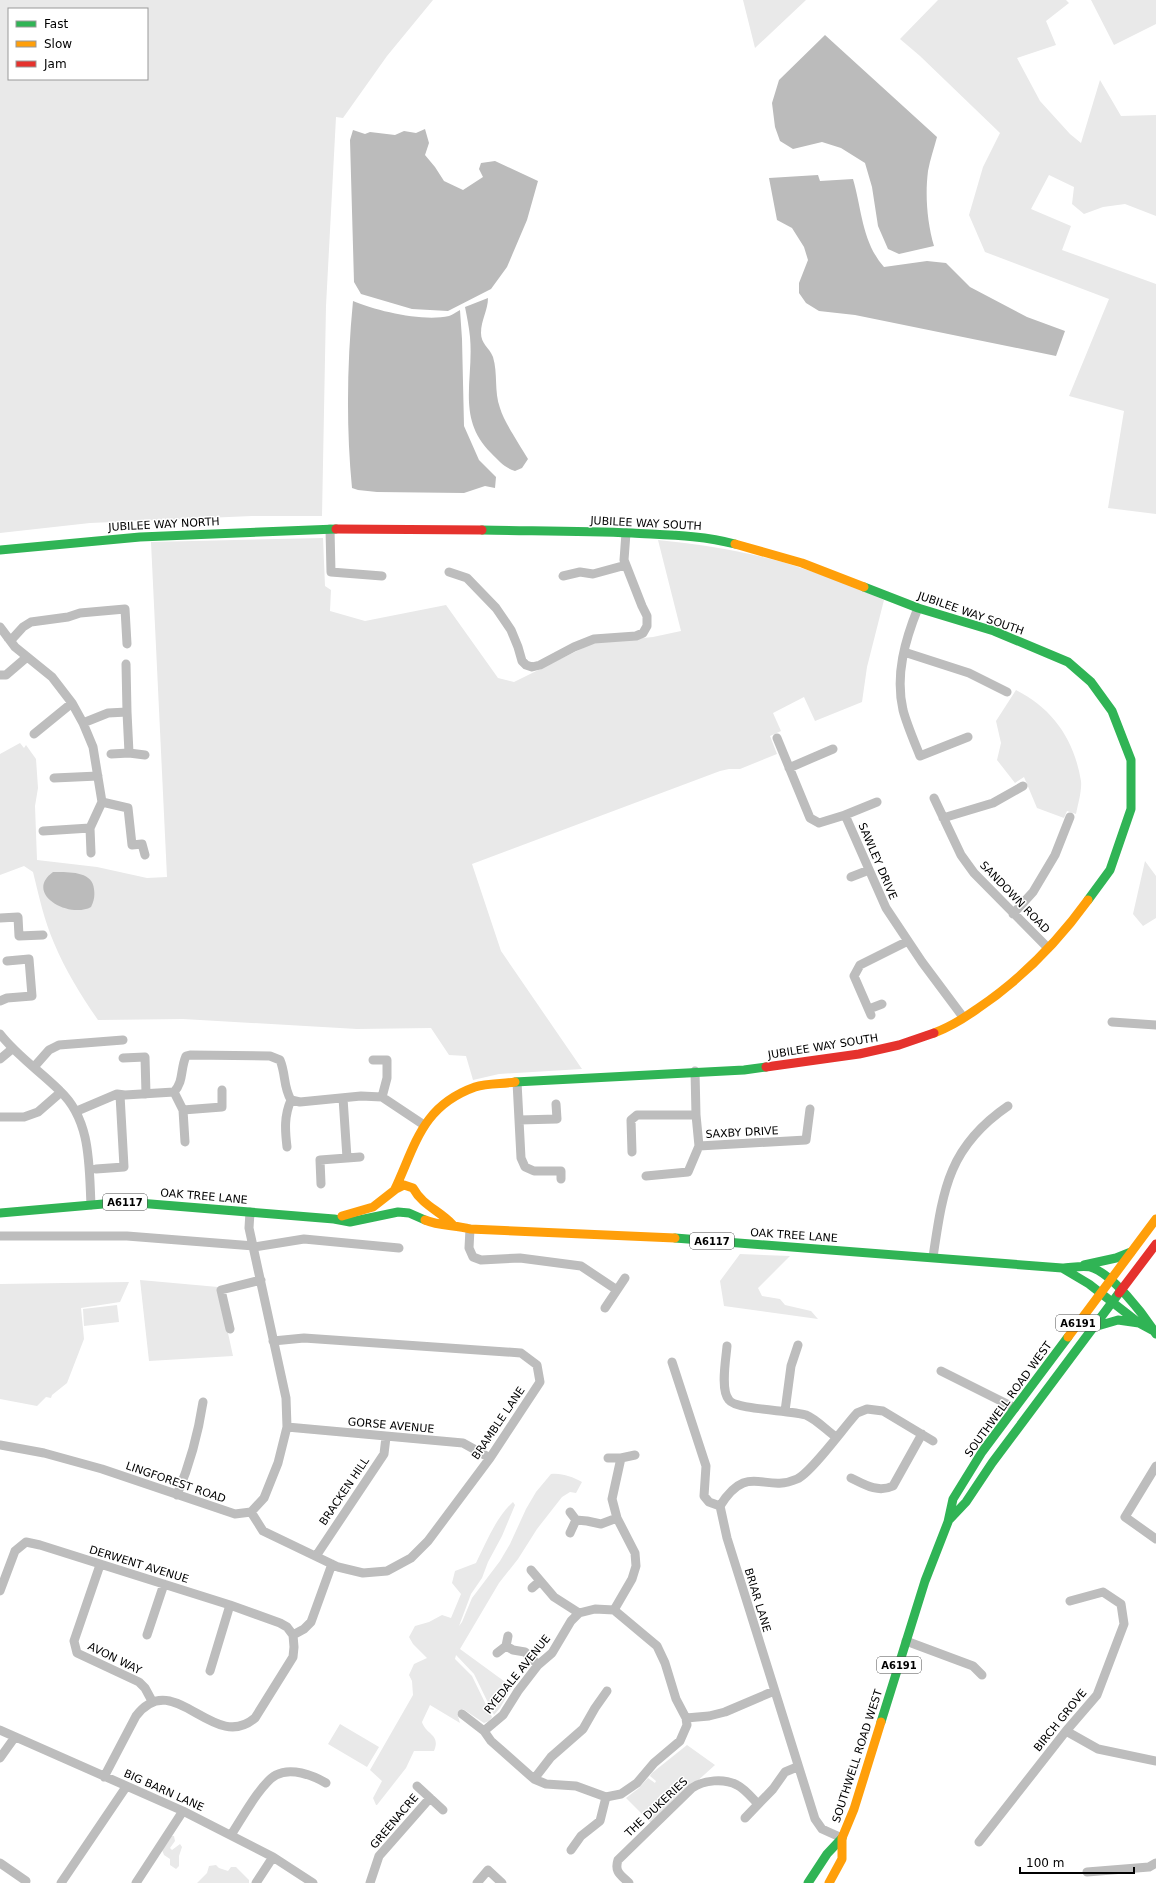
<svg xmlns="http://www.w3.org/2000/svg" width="1156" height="1883" font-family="'DejaVu Sans',sans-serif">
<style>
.green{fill:#e9e9e9;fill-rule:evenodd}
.water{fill:#bbb}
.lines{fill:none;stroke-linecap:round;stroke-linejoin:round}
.street{stroke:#bdbdbd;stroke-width:9}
.fast{stroke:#30b455;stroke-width:9}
.slow{stroke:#ff9f0a;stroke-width:9}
.jam{stroke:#e5322d;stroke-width:9}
.labels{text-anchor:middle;stroke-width:3;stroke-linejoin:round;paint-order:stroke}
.shield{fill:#fff;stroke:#4c4c4c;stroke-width:1}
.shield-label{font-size:10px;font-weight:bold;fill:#000}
.street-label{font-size:11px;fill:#000;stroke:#fff}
</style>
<rect width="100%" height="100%" fill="#fff"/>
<path class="green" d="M0 0H433L387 56 343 118 336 117 326 306 322 516H252L90 523 0 533ZM9 9H147V79H9Z
M743 0H806L755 48Z
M938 0H1066L1069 3 1046 21 1056 45 1017 58 1040 101 1070 134 1081 143 1100 80 1121 116 1156 115V216L1125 204 1103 207 1084 214 1072 204 1074 187 1049 175 1031 209 1071 226 1062 250 1156 284V514L1108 508 1124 411 1069 396 1109 299 985 252 969 215 983 167 1000 133 920 56 900 39Z
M1091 0H1156V24L1114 45Z
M323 538 325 586 331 590 330 611 365 621 446 605 498 678 514 682 593 643 653 637 681 631 658 540C707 545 757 553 804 569 831 577 858 589 884 600L867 667 862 702 815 721 804 697 773 713 781 731 770 736 777 754 740 769H729L720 771 472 864 501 951 582 1069 499 1074 473 1080 466 1056 449 1055 431 1028 357 1029 183 1019 98 1020C82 997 65 970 54 943 44 920 39 896 33 872L24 866 0 875V754L20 743 24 748 26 745 36 759 38 788 35 806 37 860 97 867 147 878 167 877 151 542Z
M1016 690C1053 709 1074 739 1081 781 1082 791 1078 804 1076 814L1067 811 1064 818 1037 808 1024 777 1015 783 997 760 1001 743 996 721Z
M1145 861 1156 876V918L1143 926 1133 914Z
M740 1254 790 1256 758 1288 762 1296 780 1299 785 1305 811 1311 818 1319 724 1306 720 1281Z
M140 1280 218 1287 233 1356 149 1361Z
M129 1282 120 1302 81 1308 84 1339 67 1383 52 1395 51 1398 46 1397 37 1406 0 1399V1284Z
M117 1305 119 1322 84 1326 83 1309Z
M551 1474C563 1473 572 1477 582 1482L576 1493 570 1492 562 1497 537 1529 518 1559 499 1583 460 1649 512 1687 500 1708 494 1715 474 1674 456 1655 455 1659 472 1676 492 1717 489 1721 484 1723 463 1709 457 1713 460 1723 430 1705 422 1722C426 1735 441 1734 434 1751H414L406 1768 377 1805H376L373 1798 382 1781 370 1770 413 1695 412 1681 409 1675 414 1664 427 1658 413 1644 409 1637 415 1626 429 1622 442 1615 451 1618 461 1594 452 1583 455 1571 476 1563C486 1543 496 1517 513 1502L515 1505 502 1536 488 1562 482 1578 471 1594 459 1626 462 1622 472 1598 500 1561 510 1544 526 1509 536 1492Z
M340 1724 379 1747 367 1767 328 1744Z
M687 1745 715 1765 651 1823 626 1798 639 1788 648 1778 655 1783 656 1781 650 1776 652 1773Z
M172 1836H174L175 1841 170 1848 172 1850 180 1844 182 1847 179 1856V1866L176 1869 170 1865V1859L164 1855 162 1850Z
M216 1865 219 1868 228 1871 231 1867H236L249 1880V1883H197L207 1873 209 1866Z"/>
<path class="water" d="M825 35 937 137C934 148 930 160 928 171 925 195 927 222 934 246L899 254 888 249 878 226 872 187 865 163 841 148 822 142 793 149 780 141 775 127 772 103 779 80Z
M425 129 429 143 425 155 435 167 444 181 463 190 483 177 479 169 481 163 495 161 538 181 527 220 507 267 491 289 448 311 412 309 361 294 354 282 350 140 353 130 365 134 370 132 395 135 404 131 416 133Z
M818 175 820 181 853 179C862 210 862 242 884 267L927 261 946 263 970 287 1027 317 1065 331 1056 356 855 315 819 311 806 303 799 293V283L808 260 804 247 792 228 777 220 769 178Z
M488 298C488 310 481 320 481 333 481 344 489 347 493 357 498 373 494 392 500 408 504 422 520 445 528 459L522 468 515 471C505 468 499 461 491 453 456 418 474 380 470 337 469 327 467 317 465 307Z
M353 301C377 311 423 322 449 316 452 315 456 312 460 310L462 339 464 426 479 460 496 477 495 488 485 486 464 493 377 492 358 490 352 488C346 426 347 363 353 301Z
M53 872C68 872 93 871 94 889 95 896 94 901 91 907 70 919 23 894 53 872Z"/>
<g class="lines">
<path class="street" d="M330 529 331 572 382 576
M449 572 467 578 496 608 511 630 518 647 522 661 526 665 532 667 540 665 574 647 594 639 636 636 643 633 647 626V616L642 606 624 560 626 533
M563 576 580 572 593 574 626 565
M918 608C905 640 895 675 903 710 907 725 914 741 920 756L968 737
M0 627 15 647 52 677 72 703 83 723 93 747 102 802
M8 638H13L23 627 31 622 68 617 80 613 125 609 127 644
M904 652 969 673 1007 692
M126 664 127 712
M0 675H6L27 657
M83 723 108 713 127 712 129 753
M34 734 72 703
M777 738 810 818 819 823 845 815 886 908 922 962 963 1017
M111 754 129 753 145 755
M789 768 833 749
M54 778 98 776
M934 798 961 855 974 873 1048 948
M102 802 128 808 132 845 142 844 145 855
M845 815 877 802
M943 818 993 803 1023 786
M43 831 90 828
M91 853 90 828 102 802
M851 877 869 870
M1013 914 1033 892 1055 855 1070 817
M0 918 18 917 19 936 43 935
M0 1001 7 998 32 996 29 959 7 961
M869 1009 882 1004
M871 1015 854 976 860 965 908 941
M1112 1022 1156 1025
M0 1034C17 1056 40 1071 60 1091 91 1120 89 1165 91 1205
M123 1058 145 1057 146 1094
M0 1059 12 1049
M373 1060H387V1078L382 1097
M34 1067 49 1050 59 1045 123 1040
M695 1071 696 1115 699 1146 806 1140 810 1109
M517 1082 521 1158 525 1167 534 1171H561V1179
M174 1092 183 1110 185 1142
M183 1110 222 1107V1090
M77 1111 117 1094 125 1095 174 1092C184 1081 180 1070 186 1056L190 1055 270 1056 280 1060C286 1074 283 1087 291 1100L300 1102 361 1096 382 1097 424 1125
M0 1117H24L38 1112 61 1092
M519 1120 557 1119 556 1104
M287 1147C285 1130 284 1116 291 1100
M632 1152 631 1120 637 1115H696
M347 1158 360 1157
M96 1169 124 1167 120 1095
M646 1176 688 1172 699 1146
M321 1184 320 1160 347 1158 343 1098
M470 1229 469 1248 473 1257 481 1260 520 1258 581 1266 617 1290
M0 1236H127L254 1246
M254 1247 304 1239 399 1248
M933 1257C943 1190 948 1147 1008 1106
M605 1308 625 1278
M230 1329 221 1290 261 1280
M727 1346C726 1359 720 1390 729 1400 736 1410 790 1410 806 1415 816 1419 827 1431 836 1437
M672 1362 706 1466 704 1496 709 1502 720 1506 727 1538 815 1819 822 1829 842 1838
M941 1371 1015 1408
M785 1411 791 1366 798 1345
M287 1427 463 1443 490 1458
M0 1445 44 1453 102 1469 235 1514 251 1512 264 1498 278 1463 287 1427 286 1398 249 1228 250 1212
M608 1458H621L635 1455
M1156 1466 1125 1517 1156 1539
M851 1478C865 1485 878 1493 893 1486L922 1434
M177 1495C190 1464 198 1435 203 1402
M720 1506C748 1461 764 1494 797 1479 811 1473 844 1427 857 1413L867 1409 883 1411 933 1441
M251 1512 263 1531 338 1567 363 1573 387 1571 411 1558 428 1541 490 1458 540 1382 537 1365 521 1353 304 1338 273 1341
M570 1512 576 1520 570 1533
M576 1520 587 1521 601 1524 617 1518
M316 1556 384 1454 386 1437
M100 1565 74 1641 77 1653 139 1682 145 1688 152 1701
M531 1570 554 1597 579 1613
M532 1588 540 1581
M0 1591 15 1551 26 1542 40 1545 230 1605 280 1623 287 1627 293 1635
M614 1610 632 1579 636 1566 635 1553 617 1518 612 1499 621 1458
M147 1635 164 1584
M906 1641 973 1666 982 1675
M506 1646 513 1650 525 1652 538 1665
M497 1653 506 1646 508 1636
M210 1671 230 1605
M462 1714 484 1731 491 1741 534 1779 546 1784 576 1786 606 1797 621 1794 637 1783 654 1763 680 1741 687 1725 686 1718 676 1699 665 1663 657 1646 614 1610 595 1609 579 1613 571 1621 552 1653 538 1665 518 1691 503 1715 484 1731
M686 1718 709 1716 725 1712 774 1691
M0 1730 183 1811 273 1857 313 1883
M1066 1731 1098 1749 1156 1761
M0 1758 15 1737
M104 1777 136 1716C174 1666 213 1754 255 1718L293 1657 294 1647 293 1635 304 1629 311 1622 332 1564
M534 1779 551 1757 583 1729 595 1708 607 1691
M417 1786 443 1810
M745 1818 773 1789 785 1772 797 1767
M231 1835C241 1820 261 1783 276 1775 291 1767 312 1775 326 1783
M979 1842 1066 1731 1097 1695 1124 1624 1121 1604 1103 1592 1070 1601
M571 1850 581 1836 600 1821 606 1797
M0 1863 26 1881
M1087 1872 1149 1867 1156 1863
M61 1883 126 1787
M136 1883 183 1811
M256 1883 273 1857
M370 1883 379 1856 430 1798
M477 1883 488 1870 502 1883
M629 1883C621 1875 614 1872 618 1860L692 1788C704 1780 724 1778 737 1785 745 1789 752 1798 758 1804"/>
<path class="fast" d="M482 530C532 531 582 531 632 533 666 535 701 535 735 544
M0 550 140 537 336 529
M864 587 918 608 994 631 1068 662 1091 682 1112 711 1131 760V809L1110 870 1088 900
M515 1082 744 1070 766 1067
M0 1213 126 1202 334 1219 350 1222 398 1212 409 1213 425 1220
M675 1238 1062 1268C1070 1268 1082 1265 1090 1267 1112 1273 1144 1315 1156 1334
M1084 1265 1116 1258 1131 1252
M1062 1268 1089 1284 1139 1323 1152 1330
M1094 1327 1118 1320 1139 1323
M949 1520 966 1502 992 1463 1119 1293
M881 1722 925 1581 948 1522 953 1499 982 1452 1068 1337
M808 1883 827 1854 842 1838"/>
<path class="slow" d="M735 544 802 563 864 587
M934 1033C950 1027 963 1019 977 1009 1020 980 1057 943 1088 900
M395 1189C416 1144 422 1106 475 1087 487 1083 503 1084 515 1082
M342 1216 373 1207 396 1189 404 1185 413 1188C423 1206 439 1210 453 1225
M425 1220C439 1226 455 1225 470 1229L675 1238
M1068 1337 1156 1219
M829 1883 842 1859V1838L854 1809 881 1722"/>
<path class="jam" d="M336 529 482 530
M766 1067 859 1054 899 1045 934 1033
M1119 1293 1156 1244"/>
</g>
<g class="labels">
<g class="shield">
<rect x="103" y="1194" width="44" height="16" rx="3"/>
<rect x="690" y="1233" width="44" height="16" rx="3"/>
<rect x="1056" y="1315" width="44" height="16" rx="3"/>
<rect x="877" y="1657" width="44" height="16" rx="3"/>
</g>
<g class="shield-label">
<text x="125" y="1206">A6117</text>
<text x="712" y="1245">A6117</text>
<text x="1078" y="1327">A6191</text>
<text x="899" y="1669">A6191</text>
</g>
<g class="street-label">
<text transform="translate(646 523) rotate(3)" y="4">JUBILEE WAY SOUTH</text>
<text transform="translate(164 524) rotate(-3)" y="4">JUBILEE WAY NORTH</text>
<text transform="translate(971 613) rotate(19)" y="4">JUBILEE WAY SOUTH</text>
<text transform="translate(878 861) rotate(67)" y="4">SAWLEY DRIVE</text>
<text transform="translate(1015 897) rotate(46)" y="4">SANDOWN ROAD</text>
<text transform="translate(823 1046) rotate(-9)" y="4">JUBILEE WAY SOUTH</text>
<text transform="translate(742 1132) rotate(-3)" y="4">SAXBY DRIVE</text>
<text transform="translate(204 1196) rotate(5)" y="4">OAK TREE LANE</text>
<text transform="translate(794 1235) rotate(4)" y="4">OAK TREE LANE</text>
<text transform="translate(1008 1399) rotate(-54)" y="4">SOUTHWELL ROAD WEST</text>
<text transform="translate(498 1423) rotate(-56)" y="4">BRAMBLE LANE</text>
<text transform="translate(391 1425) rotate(5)" y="4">GORSE AVENUE</text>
<text transform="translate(176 1482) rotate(19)" y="4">LINGFOREST ROAD</text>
<text transform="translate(344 1491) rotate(-56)" y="4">BRACKEN HILL</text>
<text transform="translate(139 1564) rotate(17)" y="4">DERWENT AVENUE</text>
<text transform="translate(758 1600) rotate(73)" y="4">BRIAR LANE</text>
<text transform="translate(115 1658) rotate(26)" y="4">AVON WAY</text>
<text transform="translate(517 1674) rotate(-51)" y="4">RYEDALE AVENUE</text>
<text transform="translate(1060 1720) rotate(-51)" y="4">BIRCH GROVE</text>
<text transform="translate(857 1756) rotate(-72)" y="4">SOUTHWELL ROAD WEST</text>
<text transform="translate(164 1790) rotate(24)" y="4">BIG BARN LANE</text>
<text transform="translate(656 1807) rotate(-43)" y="4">THE DUKERIES</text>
<text transform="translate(394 1821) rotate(-50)" y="4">GREENACRE</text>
</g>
</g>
<rect x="8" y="8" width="140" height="72" fill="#ffffff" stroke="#999999"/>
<rect x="16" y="21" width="20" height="6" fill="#30b455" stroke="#999999"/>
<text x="44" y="28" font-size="12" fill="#000000">Fast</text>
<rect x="16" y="41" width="20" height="6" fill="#ff9f0a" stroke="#999999"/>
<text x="44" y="48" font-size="12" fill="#000000">Slow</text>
<rect x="16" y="61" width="20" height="6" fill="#e5322d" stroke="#999999"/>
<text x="44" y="68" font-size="12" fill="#000000">Jam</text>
<path d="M1020 1867v6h114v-6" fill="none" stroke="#000000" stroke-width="2"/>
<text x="1026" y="1867" font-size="12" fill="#000000" stroke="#ffffff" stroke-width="3" paint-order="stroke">100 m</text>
</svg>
